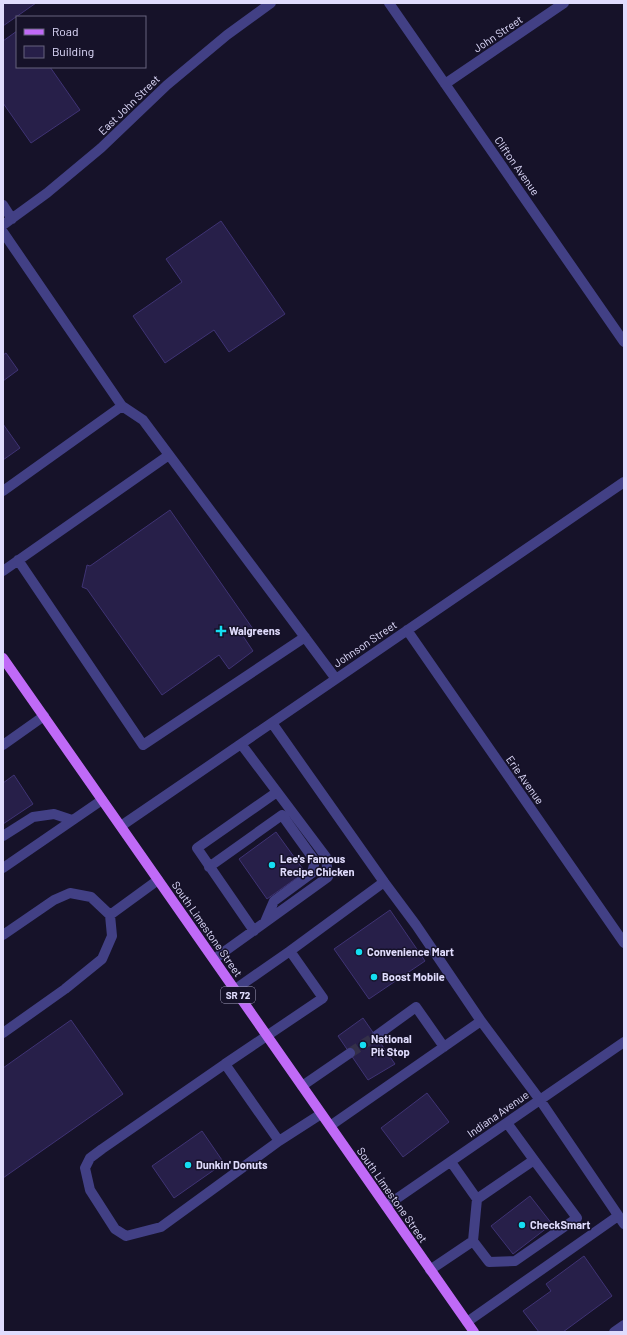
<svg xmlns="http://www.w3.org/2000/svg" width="627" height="1335" font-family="Barlow,sans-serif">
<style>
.building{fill:#271f49;stroke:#3f3374}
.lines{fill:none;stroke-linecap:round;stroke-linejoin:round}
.minor-tunnel{stroke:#343049;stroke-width:10;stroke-dasharray:10 5;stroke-linecap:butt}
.minor{stroke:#424085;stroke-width:10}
.major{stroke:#c06af7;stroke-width:10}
.poi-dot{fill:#14def2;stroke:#161229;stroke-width:1.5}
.labels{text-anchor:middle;stroke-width:3;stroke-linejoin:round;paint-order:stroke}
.shield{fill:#161229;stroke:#a39fbd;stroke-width:1}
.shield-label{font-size:10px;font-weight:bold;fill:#e0dcfd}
.street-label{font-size:11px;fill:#e0dcfd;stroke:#161229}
.poi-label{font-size:11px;font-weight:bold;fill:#e0dcfd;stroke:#161229;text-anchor:start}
</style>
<rect width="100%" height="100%" fill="#161229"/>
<path class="building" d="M3 3H36L3 26Z
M17 31V67H50L80 110 31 143 3 103V41Z
M221 221 285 314 229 352 214 330 165 363 133 316 182 282 166 259Z
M6 353 18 370 3 381V355Z
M3 424 20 448 3 460Z
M170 510 253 629 243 636 253 651 229 669 219 655 162 695 87 589 82 587 87 565 90 566Z
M14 775 33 804 3 824V783Z
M276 832 305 872 267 899 239 859Z
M390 910 425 961 369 999 334 949Z
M363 1018 395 1064 368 1080 338 1036Z
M71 1020 123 1094 3 1178V1068Z
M427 1093 449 1122 403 1157 381 1128Z
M202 1131 224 1163 174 1198 152 1166Z
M530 1196 552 1224 513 1254 491 1226Z
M584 1256 612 1296 563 1332H539L523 1311 551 1291 546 1284Z"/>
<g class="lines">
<path class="minor-tunnel" d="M350 1053 376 1036"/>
<path class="minor" d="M389 3 624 342
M445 84 564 3
M3 205 12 219
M3 225 47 193 101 148 167 85 227 35 271 3
M3 232 122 406 3 491
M122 406 143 420 336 679
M18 560 143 745 305 637
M3 571 169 455
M407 630 624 943
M272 723 384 882 416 925 481 1021 540 1100 624 1224
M3 745 44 716
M121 826 624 482
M3 836 33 817 54 814 72 820
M209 867 282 815 315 861 312 873 274 901 265 922
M3 868 102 800
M110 915 158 880
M254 931 197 848 277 792
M3 935 54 900 70 893 91 897 110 915 112 936 102 959 65 989 3 1033
M290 951 384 882
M214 959 328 877 326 857 241 744
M234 990 290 951 323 998 225 1064 279 1141 321 1114
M376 1036 416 1007 444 1047
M225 1064 102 1149 90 1158 85 1168 90 1190 115 1229 126 1236 161 1227 279 1141
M302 1086 350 1053
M330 1126 481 1021
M451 1162 477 1199 534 1160 507 1123
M386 1206 624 1042
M473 1241 489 1262 515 1261 577 1218 534 1160
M430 1270 473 1241 477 1199
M467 1322 618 1216
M614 1332 624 1325"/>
<path class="major" d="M3 658 474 1332"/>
</g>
<g class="poi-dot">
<path d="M219 625h4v4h4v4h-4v4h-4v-4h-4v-4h4z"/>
<circle cx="272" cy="865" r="4"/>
<circle cx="359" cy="952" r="4"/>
<circle cx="374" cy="977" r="4"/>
<circle cx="363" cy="1045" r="4"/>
<circle cx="188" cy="1165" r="4"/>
<circle cx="522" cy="1225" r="4"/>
</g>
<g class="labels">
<rect class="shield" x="221" y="987" width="34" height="16" rx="3"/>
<g class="shield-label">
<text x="238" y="999">SR 72</text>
</g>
<g class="street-label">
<text transform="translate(498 34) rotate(-34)" y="4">John Street</text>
<text transform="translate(129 105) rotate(-44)" y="4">East John Street</text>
<text transform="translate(517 166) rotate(55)" y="4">Clifton Avenue</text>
<text transform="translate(365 644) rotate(-34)" y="4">Johnson Street</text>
<text transform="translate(525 780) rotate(55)" y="4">Erie Avenue</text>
<text transform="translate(207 929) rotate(55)" y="4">South Limestone Street</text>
<text transform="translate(498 1114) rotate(-35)" y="4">Indiana Avenue</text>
<text transform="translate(392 1195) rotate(55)" y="4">South Limestone Street</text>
</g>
<g class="poi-label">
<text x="229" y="635">Walgreens</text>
<text x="280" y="863">Lee's Famous<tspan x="280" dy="13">Recipe Chicken</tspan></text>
<text x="367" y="956">Convenience Mart</text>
<text x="382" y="981">Boost Mobile</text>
<text x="371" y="1043">National<tspan x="371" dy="13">Pit Stop</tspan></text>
<text x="196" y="1169">Dunkin' Donuts</text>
<text x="530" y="1229">CheckSmart</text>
</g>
</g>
<rect width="627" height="1335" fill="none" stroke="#e0dcfd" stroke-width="8"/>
<rect x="16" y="16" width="130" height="52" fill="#161229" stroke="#67637e"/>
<rect x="24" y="29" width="20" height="6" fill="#c06af7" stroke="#67637e"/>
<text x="52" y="36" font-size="12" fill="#e0dcfd">Road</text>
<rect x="24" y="46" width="20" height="12" fill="#271f49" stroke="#67637e"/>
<text x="52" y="56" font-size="12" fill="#e0dcfd">Building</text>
</svg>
